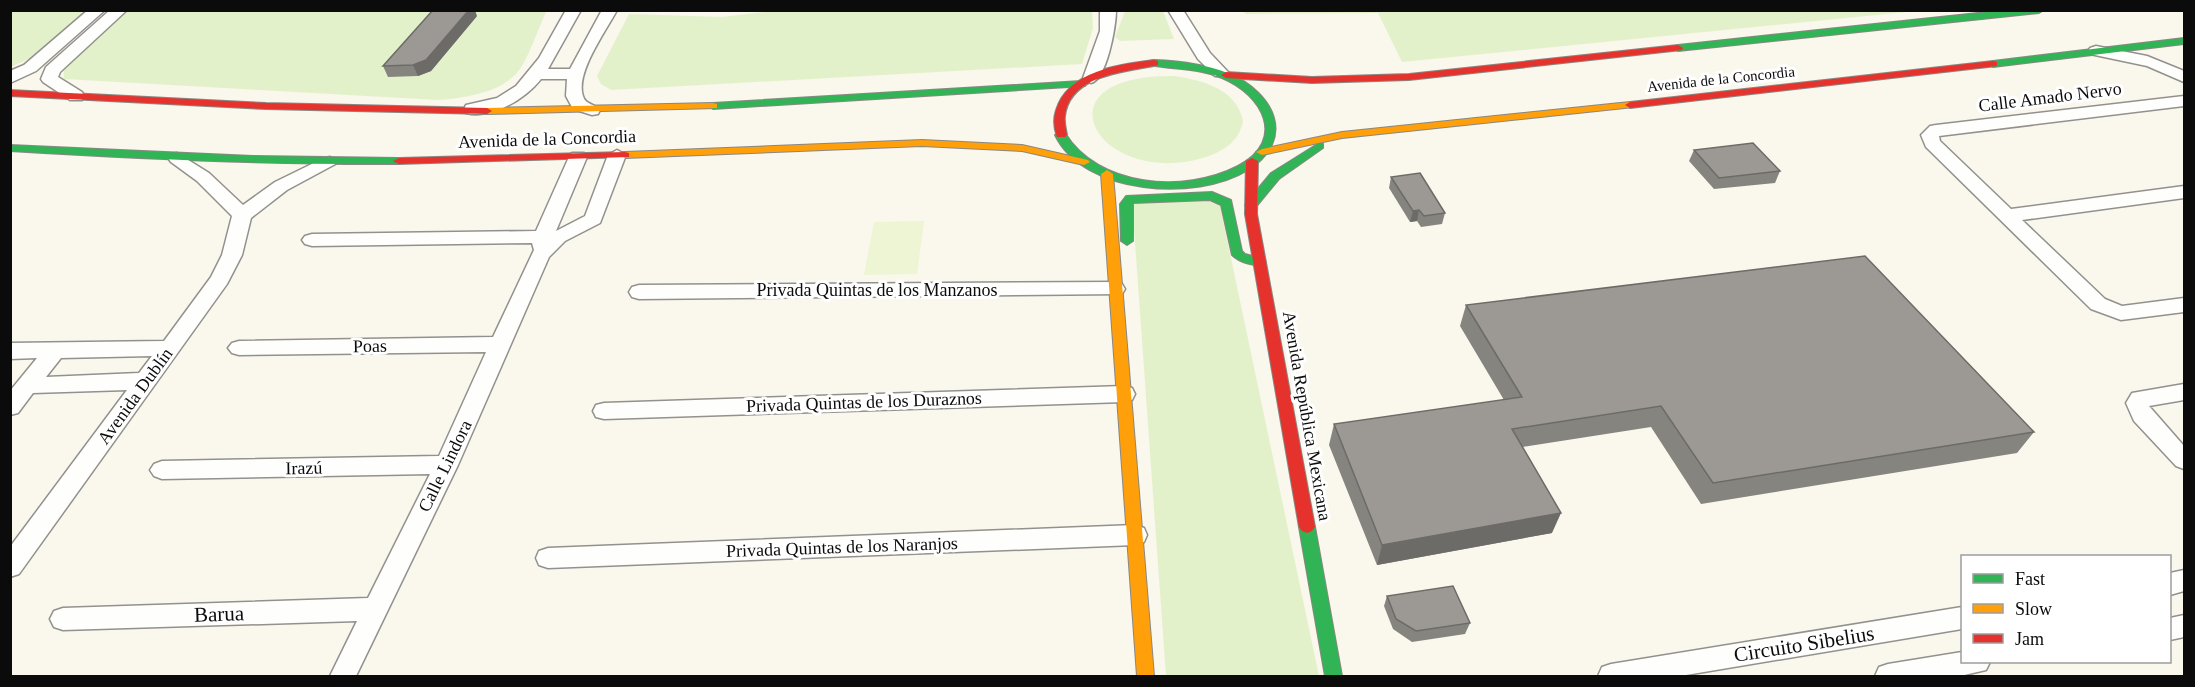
<svg xmlns="http://www.w3.org/2000/svg" width="2195" height="687" font-family="Georgia,serif">
<style>
.green{fill:#e3f1cb}
.pitch{fill:#eef5d5}
.lines{fill:none;stroke-linecap:round;stroke-linejoin:round}
.street-casing{stroke:#93918d;stroke-width:3}
.fast-casing{stroke:#898883;stroke-width:2}
.slow-casing{stroke:#898883;stroke-width:2}
.jam-casing{stroke:#898883;stroke-width:2}
.street{fill:#fefefc;fill-rule:evenodd}
.fast{fill:#30b455;fill-rule:evenodd}
.slow{fill:#ff9f0a;fill-rule:evenodd}
.jam{fill:#e5322d;fill-rule:evenodd}
.wall{fill:#86847f}
.shaded-wall{fill:#6d6b68}
.building{fill:#9c9994;stroke:#6d6b68;stroke-width:1.5}
.labels{text-anchor:middle;stroke-width:6;stroke-linejoin:round;paint-order:stroke}
.far-street-label{font-size:15px;fill:#0b0b0b;stroke:#fff}
.street-label{font-size:18px;fill:#0b0b0b;stroke:#fff}
.near-street-label{font-size:21px;fill:#0b0b0b;stroke:#fff}
</style>
<rect width="100%" height="100%" fill="#faf7ed"/>
<path class="green" d="M518 10 546 12C538 29 528 61 516 74 498 93 463 98 438 100L64 79 63 62 123 11Z
M10 11H92L44 52 11 67Z
M773 11H1092L1093 28 1082 64 611 90 601 84 597 76 629 14 722 17Z
M1163 11 1174 39 1120 41 1115 37 1125 11Z
M1242 11H1241H1917L1402 62 1378 13 1246 14Z
M1174 76C1202 80 1237 89 1243 121 1240 139 1226 150 1209 156 1099 193 1030 74 1174 76Z
M1132 201H1219L1319 676H1166Z"/>
<path class="pitch" d="M924 221 917 274 864 275 874 222Z"/>
<g class="lines">
<g class="street-casing">
<path id="street" d="M88 10H105L36 71 10 83V71L24 65Z
M110 10H127L60 72 58 77 82 92 84 96 82 100H70L43 82 41 79 46 67Z
M566 10H581L548 69H570L602 10H617C606 31 575 73 583 96 585 105 596 104 600 110L598 114 592 115 573 109 566 96 567 79H541C525 99 493 119 466 113L464 109 466 105 497 98 516 86 539 58Z
M1100 10H1116C1116 26 1107 79 1091 83L1083 78 1100 31Z
M1168 10H1183L1210 53 1229 73 1227 76H1215L1198 59Z
M2096 46 2147 56 2184 71V82L2147 66 2090 54 2088 51 2090 48Z
M2184 96V106L1939 136 1940 141 2011 209 2184 186V198L2022 220 2105 299 2122 306 2184 298V312L2121 320 2091 309 1926 147 1921 135 1930 126 1936 125Z
M617 150 626 155 600 223 565 241 549 257 458 465 356 676H330L357 621 63 630 54 627 50 619 54 611 63 608 368 598 430 474 162 479 154 476 150 470 154 464 162 461 439 456 486 352 239 355 232 353 228 348 232 343 239 341 493 337 534 250 532 243 312 246 305 244 302 240 305 236 312 234 536 231 569 157 572 153H584L587 157 556 231 585 216 608 155Z
M177 153 209 173 243 205 275 182 324 158 330 157 339 162 287 190 251 218 242 255 227 284 19 574 10 577V547L127 390 33 393 18 413 10 415V391L37 358 10 359V343L164 341 211 277 222 255 232 216 197 181 171 162 168 158 171 154ZM152 356 139 373 46 377 61 358Z
M1115 282 1122 284 1125 289 1122 294 639 299 632 297 629 292 632 287 639 285Z
M2184 384V400L2149 406 2184 446V469L2176 466 2134 421 2126 403 2132 393Z
M1124 386 1132 388 1135 394 1132 400 1124 402 604 419 596 417 593 411 596 405 604 403Z
M1135 525 1144 528 1147 535 1144 542 1135 545 548 568 539 565 536 558 539 551 548 548Z
M2184 570V591L2170 595V573Z
M1962 607V629L1680 676H1598L1602 667 1611 664Z
M2184 615V637L2170 640V618Z
M1962 652V662H1990L1986 670 1960 676H1875L1879 667 1888 664Z"/>
</g>
<g class="fast-casing">
<path id="fast" d="M2006 10H2044L2039 13 1678 51 1673 48 1678 45Z
M2184 38V44L1993 67 1988 64 1993 61Z
M1154 60C1180 61 1206 64 1230 74 1274 93 1297 139 1248 170 1197 202 1084 195 1055 135L1057 133H1065C1098 187 1184 194 1238 166 1287 140 1263 95 1222 78 1199 68 1175 70 1150 65V61Z
M1081 81 1085 82V86L713 109 708 106 713 103Z
M1319 143 1323 144V148L1279 179 1255 208H1247L1245 205 1247 202 1271 173Z
M10 145 253 156 399 158 405 161 399 164C269 165 140 159 10 151Z
M1212 192 1231 200 1242 251 1245 254 1264 259 1266 262 1264 265C1254 267 1239 262 1232 255L1221 205 1210 200 1133 203V241L1127 245 1121 241 1120 204 1126 196Z
M1307 521 1312 523 1315 527 1342 676H1325L1299 527 1302 523Z"/>
</g>
<g class="slow-casing">
<path id="slow" d="M1630 102 1635 105 1634 107 1342 138 1262 155 1256 152 1262 149 1342 132Z
M713 103 717 104V108L487 114 482 111 487 108Z
M922 140 1022 145 1088 160 1090 162 1084 165 1022 151 922 146 625 158 619 155 625 152Z
M1107 170 1113 174 1154 676H1137L1101 174Z"/>
</g>
<g class="jam-casing">
<path id="jam" d="M1678 45 1683 48 1682 50 1409 80 1312 83 1226 78 1221 75 1226 72 1312 77 1409 74Z
M1154 60 1158 61V65C1127 72 1070 74 1065 116 1064 122 1066 129 1067 135L1065 137H1057C1054 129 1053 119 1056 110 1068 71 1119 64 1154 60Z
M1993 61 1997 62V66L1630 108 1625 105 1630 102Z
M10 90 266 103 487 108 492 111 487 114 266 109 10 96Z
M625 152 629 153V157L399 164 393 161 399 158Z
M1252 158 1258 161 1257 214 1315 527 1312 531 1307 533 1302 531 1299 527 1245 214 1246 161Z"/>
</g>
<use href="#street" class="street"/>
<use href="#fast" class="fast"/>
<use href="#slow" class="slow"/>
<use href="#jam" class="jam"/>
</g>
<path class="wall" d="M477 16 431 71 418 76 388 77 383 66Z
M1694 150 1780 171 1775 183 1714 189 1689 161Z
M1391 177 1445 213 1442 224 1421 227 1417 221 1410 222 1389 188Z
M1466 305 2034 432 2017 453 1701 504 1651 427 1522 447 1552 533 1377 565 1329 445 1334 424 1504 400 1460 326Z
M1387 596 1470 623 1465 634 1412 642 1393 629 1384 606Z"/>
<path class="shaded-wall" d="M469 10H475L477 16 431 71 418 76 413 65Z
M1419 210 1417 221 1410 222 1413 211Z
M1561 513 1552 533 1377 565 1382 545Z"/>
<path class="building" d="M433 10H469L426 60 413 65 383 66Z
M1753 143 1780 171 1719 178 1694 150Z
M1420 173 1445 213 1424 216 1419 210 1413 211 1391 177Z
M1865 256 2034 432 1713 483 1661 406 1512 429 1561 513 1382 545 1334 424 1522 397 1466 305Z
M1453 586 1470 623 1416 631 1396 619 1387 596Z"/>
<g class="labels">
<g class="far-street-label">
<text transform="translate(1721 79) rotate(-6)" y="5">Avenida de la Concordia</text>
</g>
<g class="street-label">
<text transform="translate(2050 97) rotate(-7)" y="6">Calle Amado Nervo</text>
<text transform="translate(547 139) rotate(-2)" y="6">Avenida de la Concordia</text>
<text x="877" y="296">Privada Quintas de los Manzanos</text>
<text transform="translate(370 346) rotate(-1)" y="6">Poas</text>
<text transform="translate(135 396) rotate(-54)" y="6">Avenida Dublín</text>
<text transform="translate(864 402) rotate(-2)" y="6">Privada Quintas de los Duraznos</text>
<text transform="translate(1307 416) rotate(80)" y="6">Avenida República Mexicana</text>
<text transform="translate(445 466) rotate(-64)" y="6">Calle Lindora</text>
<text transform="translate(304 468) rotate(-1)" y="6">Irazú</text>
<text transform="translate(842 547) rotate(-2)" y="6">Privada Quintas de los Naranjos</text>
</g>
<g class="near-street-label">
<text transform="translate(219 614) rotate(-2)" y="7">Barua</text>
<text transform="translate(1804 644) rotate(-9)" y="7">Circuito Sibelius</text>
</g>
</g>
<rect width="2195" height="687" fill="none" stroke="#0b0b0b" stroke-width="24"/>
<rect x="1961" y="555" width="210" height="108" fill="#ffffff" stroke="#9d9d9d" stroke-width="1.5"/>
<rect x="1973" y="574" width="30" height="9" fill="#30b455" stroke="#9d9d9d" stroke-width="1.5"/>
<text x="2015" y="585" font-size="18" fill="#0b0b0b">Fast</text>
<rect x="1973" y="604" width="30" height="9" fill="#ff9f0a" stroke="#9d9d9d" stroke-width="1.5"/>
<text x="2015" y="615" font-size="18" fill="#0b0b0b">Slow</text>
<rect x="1973" y="634" width="30" height="9" fill="#e5322d" stroke="#9d9d9d" stroke-width="1.5"/>
<text x="2015" y="645" font-size="18" fill="#0b0b0b">Jam</text>
</svg>
